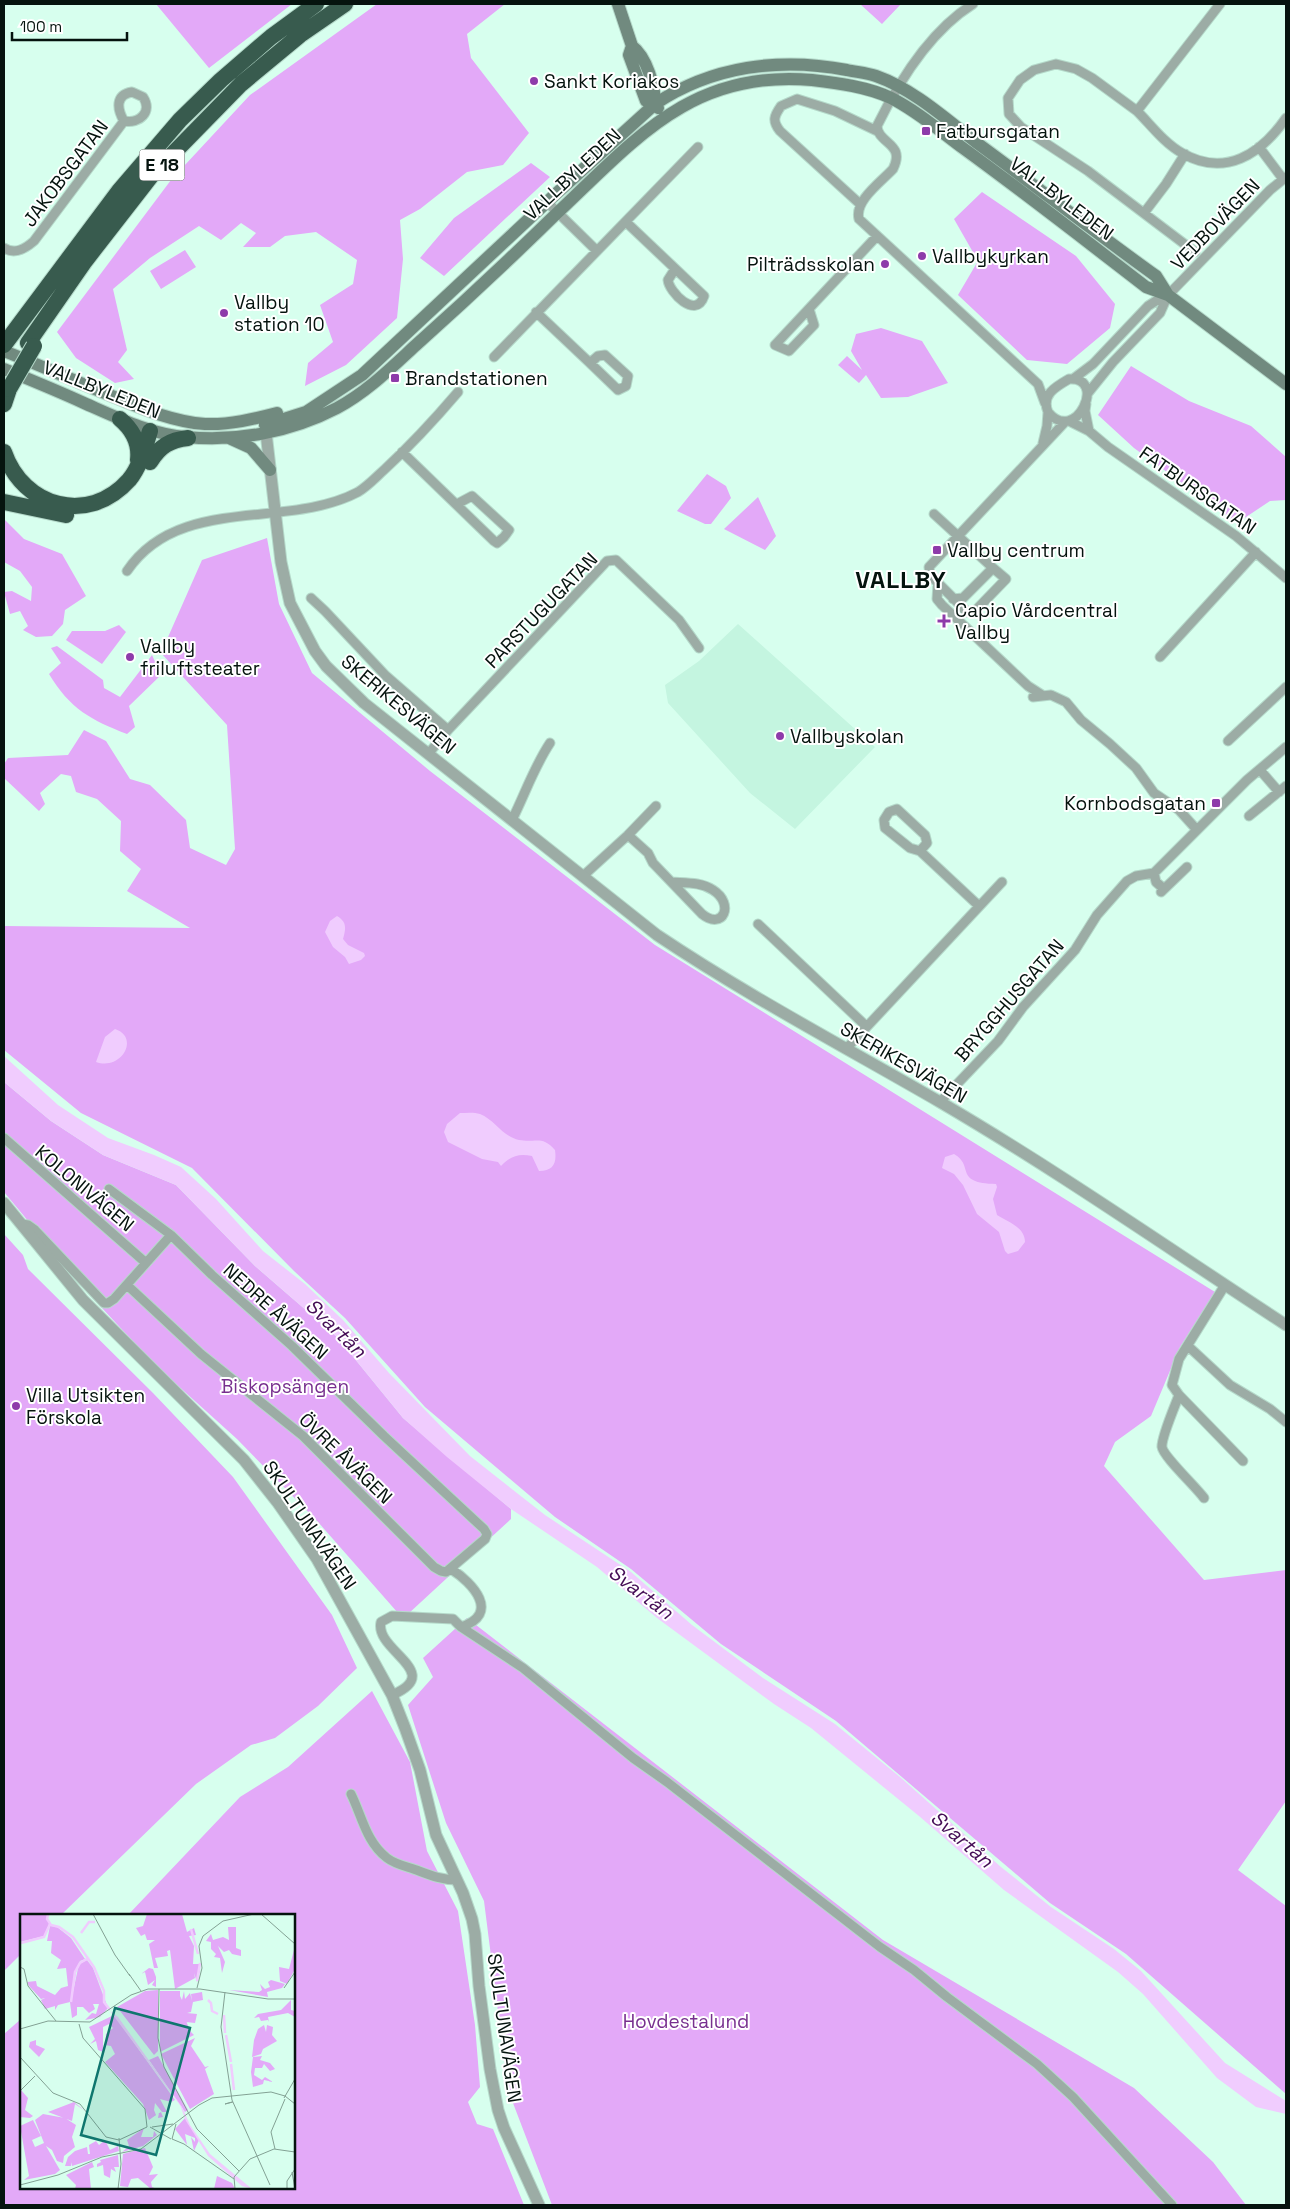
<svg xmlns="http://www.w3.org/2000/svg" width="1290" height="2209" font-family="'Space Grotesk',sans-serif">
<style>
.built{fill:#c4f5e0}
.green{fill:#e3a9f8}
.water{fill:#f0ccfe}
.lines{fill:none;stroke-linecap:round;stroke-linejoin:round}
.minor-casing{stroke:#b5d9ca;stroke-width:11}
.tertiary-casing{stroke:#b5d9ca;stroke-width:13}
.secondary-casing{stroke:#b5d9ca;stroke-width:14}
.motorway-casing{stroke:#b5d9ca;stroke-width:18}
.minor{stroke:#9caca5;stroke-width:9}
.tertiary{stroke:#9caca5;stroke-width:11}
.secondary{stroke:#718a7f;stroke-width:12}
.motorway{stroke:#385b4e;stroke-width:16}
.motorway-bridge-casing{stroke:#b5d9ca;stroke-width:18;stroke-linecap:butt}
.motorway-bridge{stroke:#385b4e;stroke-width:16}
.poi-dot{fill:#8e3baa;stroke:#fff;stroke-width:2}
.labels{text-anchor:middle;stroke-width:4;stroke-linejoin:round;paint-order:stroke}
.shield{fill:#fff;stroke:#505a56;stroke-width:1}
.shield-label{font-size:18px;font-weight:bold;fill:#05130e}
.poi-label{font-size:19px;fill:#05130e;stroke:#fff;text-anchor:start}
.street-label{font-size:19px;fill:#05130e;stroke:#fff}
.park-label{font-size:19px;fill:#772f8e;stroke:#fff}
.water-label{font-size:20px;font-style:italic;fill:#450d56;stroke:#fff}
.district-label{font-size:24px;font-weight:bold;letter-spacing:1px;fill:#05130e;stroke:#fff}
.inset-river{fill:none;stroke:#f0ccfe;stroke-width:2.5}
.inset-road{fill:none;stroke:#83a194;stroke-width:1}
.view{fill:#0f766e;fill-opacity:0.15;stroke:#0f766e;stroke-width:2.5}
.inset-edge{fill:none;stroke:#05130e;stroke-width:2.5}
</style>
<rect width="100%" height="100%" fill="#d7ffee"/>
<path class="built" d="M738 624 875 747 795 829 750 793 668 703 665 685 699 661Z"/>
<path class="green" d="M156 4H292L209 68Z
M377 4H505L467 34 471 58 529 133 503 165 467 172 420 209 400 220 403 259 397 318 346 365 305 386 308 363 333 342 320 305 353 284 357 260 316 232 285 236 270 247H243L256 233 241 223 221 240 199 226 150 258 113 289 127 350 118 362 134 379 115 383 76 358 57 332 171 180 250 95Z
M860 4H901L882 24Z
M531 163 550 177 444 276 420 258 454 218Z
M982 192 1076 256 1115 304 1110 328 1067 364 1027 360 958 295 978 261 954 219Z
M185 250 196 267 161 289 150 271Z
M881 328 922 341 948 383 908 397 881 398 866 375 859 383 838 365 847 356 862 370 851 351 856 334Z
M1131 366 1189 401 1251 426 1286 457V500L1270 501 1237 523 1134 448 1098 415Z
M707 474 726 486 731 498 711 524H705L677 511Z
M758 497 776 536 765 550 724 529Z
M4 519 24 539 62 554 86 596 65 610 63 624 52 636 36 637 23 630 28 626 20 611 10 614 4 592 12 591 31 601 32 587 20 571 4 562Z
M267 538 279 604 312 673 430 771 655 945 1215 1292 1180 1347 1151 1416 1115 1442 1104 1466 1204 1580 1286 1570V1801L1238 1870 1286 1906V2094L1126 1954 1050 1903 836 1721 721 1644 631 1569 555 1517 425 1407 345 1318 294 1271 192 1168 81 1113 4 1050V926L190 928 127 891 141 869 120 851 121 821 97 799 76 792 71 776 61 774 40 793 45 804 39 811 4 778V764L8 758 68 755 84 730 106 741 130 779 150 785 186 820 190 848 226 865 235 849 227 725 161 653 202 560Z
M119 625 126 632 102 664 66 640 72 631H105Z
M57 646 103 680 104 688 120 697 152 655 161 675 129 706 135 727 127 734C91 720 70 709 49 674L61 663 51 648Z
M4 1082 51 1121 103 1155 176 1185 255 1266 337 1337 403 1418 511 1509V1519L408 1614 398 1613 318 1522 237 1439 155 1365 62 1265 24 1216 4 1192Z
M4 1234 23 1255 28 1269 153 1393 233 1477 332 1615 357 1668 318 1706 275 1738 251 1745 196 1784 61 1915H21V1954L4 1971Z
M467 1618 883 1940 1134 2088 1213 2162 1246 2205H552L508 2090 484 1901 446 1823 408 1705 433 1677 423 1658Z
M372 1691 410 1762 427 1851 458 1911 475 2025 480 2087 468 2102 477 2124 493 2129 524 2205H4V2034L21 2019V2188H294V1915H128L240 1797 288 1767Z"/>
<path class="water" d="M337 916C347 922 346 928 343 939L348 945 364 953 365 956 361 960 349 964 345 957 333 947 325 932 330 921Z
M115 1029C140 1037 122 1071 96 1062L105 1037Z
M4 1056 58 1105 108 1138 154 1155 181 1167 216 1199 263 1251 305 1284 343 1320 389 1373 470 1456 545 1515 631 1572 692 1625 763 1678 835 1724 900 1777 1001 1867 1051 1907 1114 1949 1141 1971 1225 2063 1286 2101V2114L1256 2107 1217 2078 1143 1994 1118 1972 1004 1890 919 1816 811 1728 774 1704 657 1618 597 1567 511 1509 447 1457 403 1418 337 1337 255 1266 176 1185 103 1155 51 1121 4 1082Z
M460 1113C466 1113 474 1112 480 1114 495 1120 503 1137 519 1140 536 1143 542 1135 555 1150 557 1164 553 1171 539 1171L532 1156C519 1153 510 1156 501 1166L498 1162 482 1159 448 1142 444 1132 447 1124Z
M954 1154C975 1166 953 1183 996 1184L997 1187 993 1199 997 1215C1008 1222 1025 1227 1025 1242L1018 1251 1008 1254 1005 1251 999 1232 977 1214 963 1185 954 1174 942 1168 945 1157Z"/>
<g class="lines">
<g class="minor-casing">
<path id="minor" d="M973 4C930 31 899 81 877 126 878 144 906 143 893 169 881 182 854 201 859 219L1038 384 1045 403
M1220 4 1137 111C1151 125 1164 143 1182 153 1225 178 1261 154 1286 118
M132 92 143 97C153 112 139 124 124 121 117 109 115 95 132 92Z
M1137 111 1092 78 1076 69 1056 64 1034 70 1020 80 1008 98 1009 114 1021 127 1088 171 1195 252
M1259 147 1283 179
M547 202 597 251
M860 204 780 131C772 121 774 116 781 106L797 99 835 111 877 131
M1144 213 1166 184 1185 154
M626 222 704 296C696 320 669 292 668 280L675 269
M4 248C15 255 25 249 34 241L124 121
M809 309 814 325 789 351 775 345 877 236
M536 312 590 363 598 356 605 355 628 376 626 386 618 390 590 363
M494 357 698 147
M1069 379C1108 376 1076 446 1048 412 1041 395 1055 387 1069 379Z
M1073 379 1093 364 1148 306 1173 290 1270 190 1286 177
M1088 393 1113 362 1160 313 1168 295
M1086 404 1085 411 1089 431
M1069 421 1089 431 1108 447 1236 536 1286 578
M1043 443 1047 426 1048 412
M402 452 494 541 497 543 504 537 509 530 472 496 457 504
M934 514 993 568 963 598 953 599
M993 568 1006 579 976 610 967 612 930 575 929 567 1065 422
M127 571C179 494 286 530 358 492 368 486 376 477 385 469 411 445 435 419 458 392
M938 583 937 599 942 605 1028 686 1042 695
M311 598 325 611 386 676 448 730
M1160 657 1256 552
M1033 697 1051 695 1066 702 1081 720 1110 744 1136 768 1154 793 1179 810 1197 830
M1228 741 1286 687
M429 753 448 730 607 561 616 560 679 620 699 648
M1260 770 1279 792
M1249 816 1286 786
M512 820C525 794 534 767 550 743
M628 835 656 806
M920 851 927 843 925 835 897 809 889 812 884 820 885 828 910 848 920 851 979 906
M1154 873 1156 882 1164 889
M583 876 628 835 648 853 653 863 702 914C723 931 735 904 713 890 701 882 686 883 672 882
M1161 892 1187 867
M758 924 866 1026
M846 1049 1002 882
M940 1102 998 1041 1023 1007 1075 950 1097 915 1127 881 1136 876 1154 873 1247 780 1286 747
M4 1138 146 1263
M109 1189 171 1235 212 1275 292 1346 384 1436 484 1529 487 1534 485 1539 446 1572 441 1571 434 1567 303 1436 201 1354 127 1285
M22 1224 28 1225 35 1230 104 1303H108L114 1299 171 1235
M1188 1346 1230 1385 1270 1409 1286 1422
M1179 1395 1243 1461
M1204 1498C1196 1487 1163 1456 1162 1447 1161 1438 1175 1406 1179 1395L1172 1385 1179 1359 1225 1285
M451 1569C473 1583 501 1614 461 1627
M392 1695C446 1672 374 1651 381 1622L392 1616 453 1619 461 1627 523 1668 633 1758 667 1782 880 1947 914 1970 947 1997 1037 2064 1073 2097 1172 2205
M351 1794C362 1816 366 1842 387 1858 396 1865 409 1867 419 1871 432 1876 443 1880 457 1880"/>
</g>
<g class="tertiary-casing">
<path id="tertiary" d="M265 424 281 562 290 603 315 651 326 666 364 703 657 935C748 996 845 1047 940 1102 1058 1171 1171 1250 1286 1325
M4 1203 83 1300 244 1460 278 1503 317 1559 392 1695 405 1728 420 1770 436 1835 463 1893 472 1919 475 1934 479 1986 490 2069 498 2110 504 2128 539 2205"/>
</g>
<g class="secondary-casing">
<path id="secondary" d="M618 4 632 46C647 57 655 87 655 104
M632 46 629 55 646 101 655 104 658 108
M4 351C42 366 79 383 117 398 145 410 175 422 205 424 230 425 254 419 277 413
M4 369C31 380 58 391 84 403 118 418 150 434 186 437 237 442 291 432 337 408 367 392 391 368 416 345 463 303 509 260 554 216 634 141 691 69 812 80 838 83 868 87 891 98 917 111 940 131 963 148 1025 193 1085 240 1146 287L1168 295 1286 384
M265 425 306 412 362 375 547 202 655 104C712 66 780 57 847 70 856 72 867 73 876 76 913 89 946 119 977 143 1037 187 1096 233 1156 276L1168 295
M229 438 251 448 270 470"/>
</g>
<g class="motorway-casing">
<path id="motorway" d="M28 343 85 261 151 176 241 84 300 35 345 4
M4 345 119 191 180 120 221 80 271 37 316 4
M4 404 9 389
M120 419C133 430 140 443 138 460
M4 452C23 507 88 526 129 480 140 467 145 447 150 431
M150 462C160 446 170 440 188 438
M4 502 66 515"/>
</g>
<use href="#minor" class="minor"/>
<use href="#tertiary" class="tertiary"/>
<use href="#secondary" class="secondary"/>
<use href="#motorway" class="motorway"/>
<g class="motorway-bridge-casing">
<path id="motorway-bridge" d="M9 389 34 346"/>
</g>
<use href="#motorway-bridge" class="motorway-bridge"/>
</g>
<g class="poi-dot">
<circle cx="534" cy="81" r="5"/>
<rect x="921" y="126" width="10" height="10" rx="2.5"/>
<circle cx="922" cy="256" r="5"/>
<circle cx="885" cy="264" r="5"/>
<circle cx="224" cy="313" r="5"/>
<rect x="390" y="373" width="10" height="10" rx="2.5"/>
<rect x="932" y="545" width="10" height="10" rx="2.5"/>
<path d="M941.5 613.5h5v5h5v5h-5v5h-5v-5h-5v-5h5z"/>
<circle cx="130" cy="657" r="5"/>
<circle cx="780" cy="736" r="5"/>
<rect x="1211" y="798" width="10" height="10" rx="2.5"/>
<circle cx="16" cy="1406" r="5"/>
</g>
<g class="labels">
<rect class="shield" x="139.5" y="149.5" width="45" height="31" rx="4"/>
<g class="shield-label">
<text x="162" y="171">E 18</text>
</g>
<g class="poi-label">
<text x="544" y="88">Sankt Koriakos</text>
<text x="936" y="138">Fatbursgatan</text>
<text x="932" y="263">Vallbykyrkan</text>
<text x="875" y="271" text-anchor="end">Pilträdsskolan</text>
<text x="234" y="309">Vallby<tspan x="234" dy="22">station 10</tspan></text>
<text x="405" y="385">Brandstationen</text>
<text x="947" y="557">Vallby centrum</text>
<text x="955" y="617">Capio Vårdcentral<tspan x="955" dy="22">Vallby</tspan></text>
<text x="140" y="653">Vallby<tspan x="140" dy="22">friluftsteater</tspan></text>
<text x="790" y="743">Vallbyskolan</text>
<text x="1206" y="810" text-anchor="end">Kornbodsgatan</text>
<text x="26" y="1402">Villa Utsikten<tspan x="26" dy="22">Förskola</tspan></text>
</g>
<g class="street-label">
<text transform="translate(65 173) rotate(-53)" y="7">JAKOBSGATAN</text>
<text transform="translate(572 174) rotate(-43)" y="7">VALLBYLEDEN</text>
<text transform="translate(1062 198) rotate(37)" y="7">VALLBYLEDEN</text>
<text transform="translate(1215 224) rotate(-46)" y="7">VEDBOVÄGEN</text>
<text transform="translate(102 389) rotate(22)" y="7">VALLBYLEDEN</text>
<text transform="translate(1198 490) rotate(35)" y="7">FATBURSGATAN</text>
<text transform="translate(541 610) rotate(-46)" y="7">PARSTUGUGATAN</text>
<text transform="translate(399 704) rotate(40)" y="7">SKERIKESVÄGEN</text>
<text transform="translate(1009 1000) rotate(-49)" y="7">BRYGGHUSGATAN</text>
<text transform="translate(904 1062) rotate(30)" y="7">SKERIKESVÄGEN</text>
<text transform="translate(85 1188) rotate(40)" y="7">KOLONIVÄGEN</text>
<text transform="translate(276 1311) rotate(42)" y="7">NEDRE ÅVÄGEN</text>
<text transform="translate(346 1458) rotate(44)" y="7">ÖVRE ÅVÄGEN</text>
<text transform="translate(310 1525) rotate(56)" y="7">SKULTUNAVÄGEN</text>
<text transform="translate(505 2028) rotate(82)" y="7">SKULTUNAVÄGEN</text>
</g>
<g class="park-label">
<text x="285" y="1393">Biskopsängen</text>
<text x="686" y="2028">Hovdestalund</text>
</g>
<g class="water-label">
<text transform="translate(336 1328) rotate(44)" y="7">Svartån</text>
<text transform="translate(641 1592) rotate(37)" y="7">Svartån</text>
<text transform="translate(962 1839) rotate(41)" y="7">Svartån</text>
</g>
<g class="district-label">
<text x="901" y="588">VALLBY</text>
</g>
</g>
<g transform="translate(20 1914)">
<rect width="275" height="275" fill="#d7ffee"/>
<path d="M0 0H27L29 10 24 22 0 28ZM127 0H162L167 18 174 14 176 21 169 22 174 32 173 50H179L180 57 177 68 174 59 175 64 155 75 150 36 147 37 148 42 135 44 138 54H134L129 30 135 26H127L125 20 121 22 116 14 123 12ZM30 12 37 13 51 24 65 45 60 47 57 53 51 87 59 50 67 46 73 54 88 94 80 103 65 106 72 99 76 100 79 90H73L75 95 69 99 63 93H57V101L52 104 50 88 38 91 35 96V92L25 95 21 86 25 84 21 85 9 72 7 68 16 67 17 72 35 81 41 74 48 72 46 54 37 55 41 46 31 39 32 27H27ZM208 13H216V34L221 36V42L212 40 209 36 204 38 198 32 205 48 202 59 200 44 194 43 196 40 191 35V28L186 27 191 20 193 26 203 23 209 26ZM275 32V55L267 70 260 67 259 53 269 55ZM129 54 133 55 136 63V73L132 71 135 66 128 71 125 58 121 60ZM251 66 265 70 262 74 247 78 248 83 209 76 239 78 242 76 240 70 245 75 250 73 248 68ZM138 76V137L134 141 97 93 125 77ZM140 77H160V82L162 86 164 77 165 85 170 79 172 87 171 80 182 78 183 86 173 88 171 98 167 99 177 100 175 109 166 108 165 104 170 117 174 121 140 138ZM271 86V96L275 97V103L268 99 248 103 249 108 248 106 241 107 239 103 234 104 238 100 261 96ZM94 101 155 186 151 188 140 185 147 198H142L135 189 134 196 136 201 141 198 143 203 138 204 139 199 129 206 123 190 85 148 95 140 91 132 85 131 86 120 93 114 89 110 83 113V138L78 136 76 127 70 130 75 125 69 113ZM244 111 246 118 247 111 253 113 252 121 257 127 243 135 241 140 232 143 234 126 238 115ZM175 124 171 132 185 153 189 152 185 155 194 180 170 195 141 140ZM16 126V131L25 135 19 143 9 133 10 128ZM138 142 168 196 165 198 129 146ZM242 142 240 146 250 149 255 155 250 157 244 150 242 154H235L234 161 242 166 245 163 253 168 244 166 243 170 233 173 231 158 233 143ZM1 176 8 184 5 196 13 202 10 204 0 203ZM54 188 65 197 55 190 52 207 28 198ZM23 200 45 204 56 211 52 223 55 233 44 242 43 249 37 247 32 236 26 232 40 256 35 260 4 266 9 262 0 212 13 206 21 222 12 226 15 233 24 229 15 206ZM165 204 179 226 174 237 171 223 175 228V224L165 220 167 231 155 215ZM124 214 121 223H133L134 217 137 221 123 232 102 238 109 232 107 226ZM85 226 90 236 98 232 99 237 52 252 51 248V252H45L48 243 55 237 67 233 68 240H70L69 231 76 227 79 231ZM125 234 133 253 129 261 138 260 131 268 132 273 137 275H131L118 264 111 265 108 273 100 272 103 240ZM98 241 99 253H94L96 258 91 255 90 264 84 261 83 251 77 253V250L81 248 80 246ZM72 248 74 253 69 255 71 275H55L56 271 46 261ZM197 262 212 269 215 275H194Z" fill="#e3a9f8"/>
<path d="M90 97 98 103 162 193 170 211 190 240 232 275 222 272 188 242 166 207 160 191Z" fill="#f0ccfe"/>
<path class="inset-river" d="M28 0 27 5 31 11 39 13 53 23 74 53 84 77V88L90 96M171 15 178 40M61 19 69 8H75M1 29 24 23 30 10M177 67 180 49M188 86 191 89 192 97 198 100M51 88 55 58 60 49 67 45M204 101 205 119M206 121 211 148M211 150 214 176"/>
<path class="inset-road" d="M73 0 95 41 110 62M241 0 275 30M0 53 4 55 8 72 36 107M109 60 121 77M177 74 182 54 179 32 183 22 203 7 234 0M264 74 275 58M139 75 138 124 144 153 177 215 219 257M205 78 201 113 212 186 250 271M59 110 63 124 125 195 127 213M0 115 28 107 70 108 111 81 128 75H180L248 85H275M0 143 33 179 60 190 86 223 99 226 127 213M0 177 15 162M264 184 275 165M212 188 205 190 213 188M130 213 151 225M132 213 153 210M152 225 164 230 214 265M152 225 156 210M255 235 251 218 265 185M272 258 275 275M0 271 38 261 82 243 121 235 179 191 192 184 251 178 265 182 275 190M98 275 101 250 99 224M215 275 214 263 230 245 254 235 275 238M267 275V267L275 255"/>
<path class="view" d="M95 94 170 114 136 241 61 221Z"/>
<rect width="275" height="275" class="inset-edge"/>
</g>
<rect width="1290" height="2209" fill="none" stroke="#05130e" stroke-width="10"/>
<path d="M12 32v8h115v-8" fill="none" stroke="#05130e" stroke-width="2.5"/>
<text x="20" y="32" font-size="15" fill="#05130e" stroke="#ffffff" stroke-width="4" paint-order="stroke">100 m</text>
</svg>
